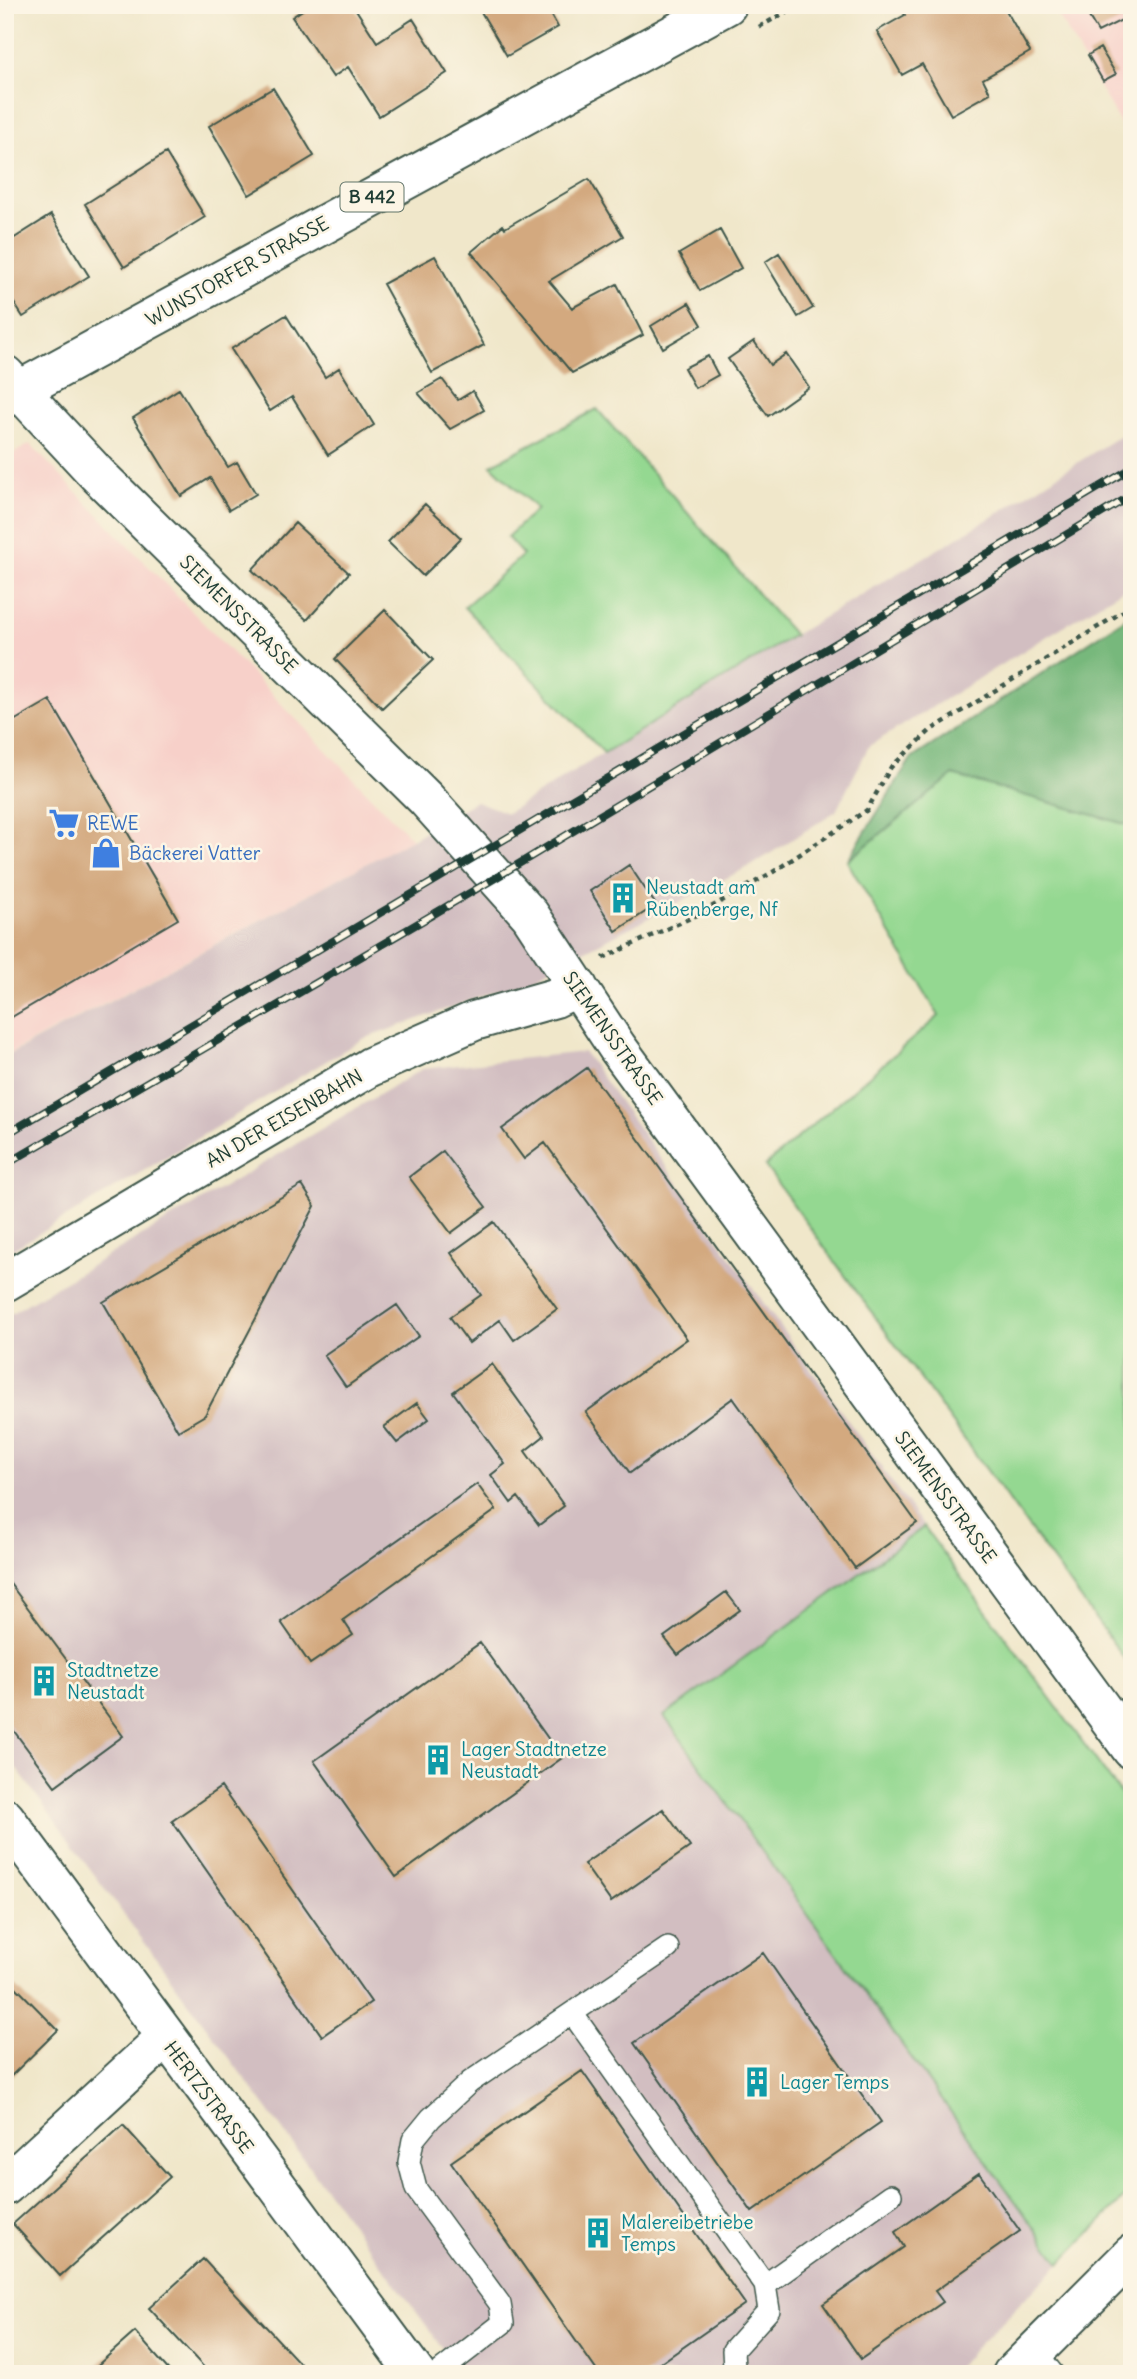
<svg xmlns="http://www.w3.org/2000/svg" width="1137" height="2379" font-family="Delius,sans-serif">
<style>
.built{fill:#f7d0c9}
.industrial{fill:#d2bec1}
.green{fill:#94d891;stroke:#5a8a62;stroke-width:2}
.forest{fill:#77b87b;stroke:#4b7a58;stroke-width:2}
.building{fill:#d3a97f}
.lines{fill:none;stroke-linecap:round;stroke-linejoin:round}
.lane-casing{stroke:#3e564a;stroke-width:24}
.street-casing{stroke:#3e564a;stroke-width:42}
.primary-casing{stroke:#3e564a;stroke-width:42}
.path{stroke:#3e564a;stroke-width:4.5;stroke-dasharray:5 5;stroke-linecap:butt}
.lane{stroke:#fff;stroke-width:21}
.street{stroke:#fff;stroke-width:38}
.primary{stroke:#fff;stroke-width:38}
.rail-casing{stroke:#1f3d34;stroke-width:8}
.rail{stroke:#fcf5e5;stroke-width:5;stroke-dasharray:16;stroke-linecap:butt}
.labels{text-anchor:middle;stroke-width:5;stroke-linejoin:round;paint-order:stroke}
.shield{fill:#fcf5e5;stroke:#617469;stroke-width:2}
.shield-label{font-size:18px;font-weight:bold;fill:#1f3d34}
.street-label{font-size:19px;fill:#1f3d34;stroke:#fcf5e5}
.shop-label{font-size:19px;fill:#366cbe;stroke:#fcf5e5;text-anchor:start}
.culture-label{font-size:19px;fill:#0d838f;stroke:#fcf5e5;text-anchor:start}
</style>
<rect width="100%" height="100%" fill="#fcf5e5"/>
<filter id="ink" filterUnits="userSpaceOnUse"><feTurbulence type="fractalNoise" baseFrequency=".0143" numOctaves="2"/><feDisplacementMap in="SourceGraphic" scale="14" xChannelSelector="R" yChannelSelector="G"/><feConvolveMatrix kernelMatrix="1 2 1 2 8 2 1 2 1" color-interpolation-filters="sRGB"/></filter>
<filter id="wash" filterUnits="userSpaceOnUse"><feTurbulence type="fractalNoise" baseFrequency=".00686" numOctaves="4" result="noise"/><feDisplacementMap in="SourceGraphic" scale="28" xChannelSelector="R" yChannelSelector="G"/><feGaussianBlur stdDeviation="1.57" result="paint"/><feColorMatrix in="noise" values="0 0 0 0 0 0 0 0 0 0 0 0 0 0 0 0 0 1.4 0 .05"/><feComposite in="paint" operator="in"/></filter>
<g filter="url(#wash)">
<rect width="100%" height="100%" fill="#f0e7ca"/>
<path class="built" d="M1052 5H1132V144Z
M30 444 412 839 5 1056V458Z"/>
<path class="industrial" d="M1132 428V584L869 746 836 811 754 864 525 981 363 1039 5 1254V1057L412 839 476 801 507 813 794 635 987 520Z
M584 1052 924 1527 665 1717 1060 2263 950 2374H462L5 1753V1317L422 1069Z"/>
<path class="green" d="M597 409 794 635 604 753 464 607 523 555 507 537 537 509 491 465Z
M953 775 1132 826V1669L765 1166 939 1016 847 861Z
M924 1527 1132 1809V2190L1060 2263 664 1716Z"/>
<path class="forest" d="M1132 614V826L953 775 847 861 911 759Z"/>
<g id="blocks">
<path class="building" d="M310 5H353L377 42 413 19 447 73 379 116 348 67 333 77 292 17Z
M477 5H546L558 27 507 56Z
M899 5H1003L1030 52 983 79 990 93 951 115 922 64 902 75 877 31 905 15Z
M1082 5H1132V15L1098 32Z
M1100 48 1116 74 1103 81 1088 55Z
M273 88 314 156 249 195 209 126Z
M166 153 205 217 124 267 85 204Z
M589 179 623 236 549 281 572 308 617 284 643 335 572 373 471 252 503 225 505 228Z
M51 215 89 276 23 317 5 289V244Z
M720 230 741 268 700 291 679 254Z
M779 253 813 308 798 317 765 262Z
M435 256 484 345 432 373 383 284Z
M689 303 702 325 663 348 651 326Z
M286 315 325 377 339 368 374 425 328 455 292 397 270 411 231 349Z
M754 341 770 365 786 354 809 387 768 416 728 359Z
M708 356 718 375 695 388 684 368Z
M442 379 458 400 473 391 484 410 450 429 418 393Z
M179 389 228 467 237 462 256 494 229 510 210 478 181 496 133 418Z
M425 504 461 538 423 576 388 542Z
M295 523 349 573 307 620 252 570Z
M385 610 433 660 382 708 335 659Z
M50 700 178 919 5 1021V726Z
M629 865 656 905 616 931 590 891Z
M587 1068 917 1523 855 1568 733 1398 630 1473 586 1412 687 1339 545 1143 524 1159 502 1129Z
M443 1151 486 1207 451 1233 409 1177Z
M302 1185 315 1206 205 1415 178 1431 103 1302Z
M494 1222 557 1309 514 1340 500 1320 469 1343 450 1317 481 1295 451 1253Z
M397 1305 419 1336 346 1387 324 1355Z
M492 1364 544 1436 525 1451 564 1506 539 1525 518 1497 511 1503 491 1475 505 1464 453 1392Z
M417 1403 429 1419 397 1443 384 1427Z
M477 1484 496 1510 343 1620 353 1635 310 1664 281 1622Z
M5 1577 123 1736 55 1786 5 1719Z
M726 1592 740 1610 678 1655 664 1637Z
M480 1643 562 1758 396 1877 314 1761Z
M221 1787 371 2002 322 2036 172 1821Z
M663 1809 690 1847 611 1902 584 1864Z
M763 1953 881 2122 752 2212 634 2043Z
M5 1976 58 2030 5 2082Z
M582 2071 745 2304 645 2374H599L451 2162Z
M123 2125 170 2177 60 2276 13 2224Z
M979 2173 1020 2231 935 2291 943 2302 861 2359 823 2304 904 2247 895 2232Z
M203 2259 307 2371 305 2374H210L149 2308Z
M135 2332 172 2374H88L100 2363Z"/>
</g>
</g>
<g filter="url(#ink)">
<use href="#blocks" fill-opacity="0" stroke="#3e564a" stroke-width="2"/>
<g class="lines">
<g class="lane-casing">
<path id="lane" d="M572 2013 765 2285 769 2310 733 2350 734 2368 738 2374
M765 2285 891 2195
M1035 2351 1053 2374
M437 2374 503 2323 500 2304 416 2189 409 2162 413 2140 431 2118 470 2082 668 1948"/>
</g>
<g class="street-casing">
<path id="street" d="M5 375 97 474 426 799 530 915 617 1047 1132 1750
M5 1282 370 1067 474 1021 555 998 578 987
M5 1818 416 2374
M5 2186 165 2038
M1012 2374 1132 2254"/>
</g>
<g class="primary-casing">
<path id="primary" d="M5 398 727 5"/>
</g>
<path class="path" d="M759 27 799 5
M603 958 697 915 773 872 867 810 891 767 931 730 1132 606"/>
<use href="#lane" class="lane"/>
<use href="#street" class="street"/>
<use href="#primary" class="primary"/>
<g class="rail-casing">
<path id="rail" d="M5 1135 1132 468
M5 1165 497 877 1132 495"/>
</g>
<use href="#rail" class="rail"/>
</g>
</g>
<defs>
<g id="supermarket-bare" transform="scale(2.415)"><path d="M-6-5.5h2.5l.6 2H6L4.5 2H-2.5L-4.4-4H-6ZM-1.5 3.2a1.3 1.3 0 1 0 .1 0ZM3 3.2a1.3 1.3 0 1 0 .1 0Z" fill="#3f7fe0" stroke="#fcf5e5" stroke-width="2.5" paint-order="stroke"/></g>
<g id="shop-bare" transform="scale(2.415)"><path d="M-5-2.5h2.3a2.7 3.5 0 0 1 5.4 0H5L5.5 6h-11ZM-1.5-2.5h3a1.5 2.3 0 0 0-3 0Z" fill="#3f7fe0" stroke="#fcf5e5" stroke-width="2.5" paint-order="stroke"/></g>
<g id="building-bare" transform="scale(2.415)"><path d="M-4-6H4V6H1V3H-1V6H-4ZM-2.5-4.3h1.7v1.8h-1.7ZM.8-4.3h1.7v1.8H.8ZM-2.5-1h1.7V.8h-1.7ZM.8-1h1.7V.8H.8Z" fill="#0f9aa8" stroke="#fcf5e5" stroke-width="2.5" paint-order="stroke"/></g>
</defs>
<g fill-rule="evenodd">
<use href="#supermarket-bare" x="64" y="823"/>
<use href="#shop-bare" x="106" y="853"/>
<use href="#building-bare" x="623" y="898"/>
<use href="#building-bare" x="44" y="1681"/>
<use href="#building-bare" x="438" y="1760"/>
<use href="#building-bare" x="757" y="2082"/>
<use href="#building-bare" x="598" y="2233"/>
</g>
<g class="labels">
<rect class="shield" x="340.5" y="182.5" width="63" height="29" rx="5"/>
<g class="shield-label">
<text x="372" y="203">B 442</text>
</g>
<g class="street-label">
<text transform="translate(237 271) rotate(-29)" y="7">WUNSTORFER STRASSE</text>
<text transform="translate(239 614) rotate(45)" y="7">SIEMENSSTRASSE</text>
<text transform="translate(613 1038) rotate(55)" y="7">SIEMENSSTRASSE</text>
<text transform="translate(284 1118) rotate(-30)" y="7">AN DER EISENBAHN</text>
<text transform="translate(946 1497) rotate(54)" y="7">SIEMENSSTRASSE</text>
<text transform="translate(209 2097) rotate(53)" y="7">HERTZSTRASSE</text>
</g>
<g class="shop-label">
<text x="87" y="830">REWE</text>
<text x="129" y="860">Bäckerei Vatter</text>
</g>
<g class="culture-label">
<text x="646" y="894">Neustadt am<tspan x="646" dy="22">Rübenberge, Nf</tspan></text>
<text x="67" y="1677">Stadtnetze<tspan x="67" dy="22">Neustadt</tspan></text>
<text x="461" y="1756">Lager Stadtnetze<tspan x="461" dy="22">Neustadt</tspan></text>
<text x="780" y="2089">Lager Temps</text>
<text x="621" y="2229">Malereibetriebe<tspan x="621" dy="22">Temps</tspan></text>
</g>
</g>
<rect width="1137" height="2379" fill="none" stroke="#fcf5e5" stroke-width="28"/>
</svg>
